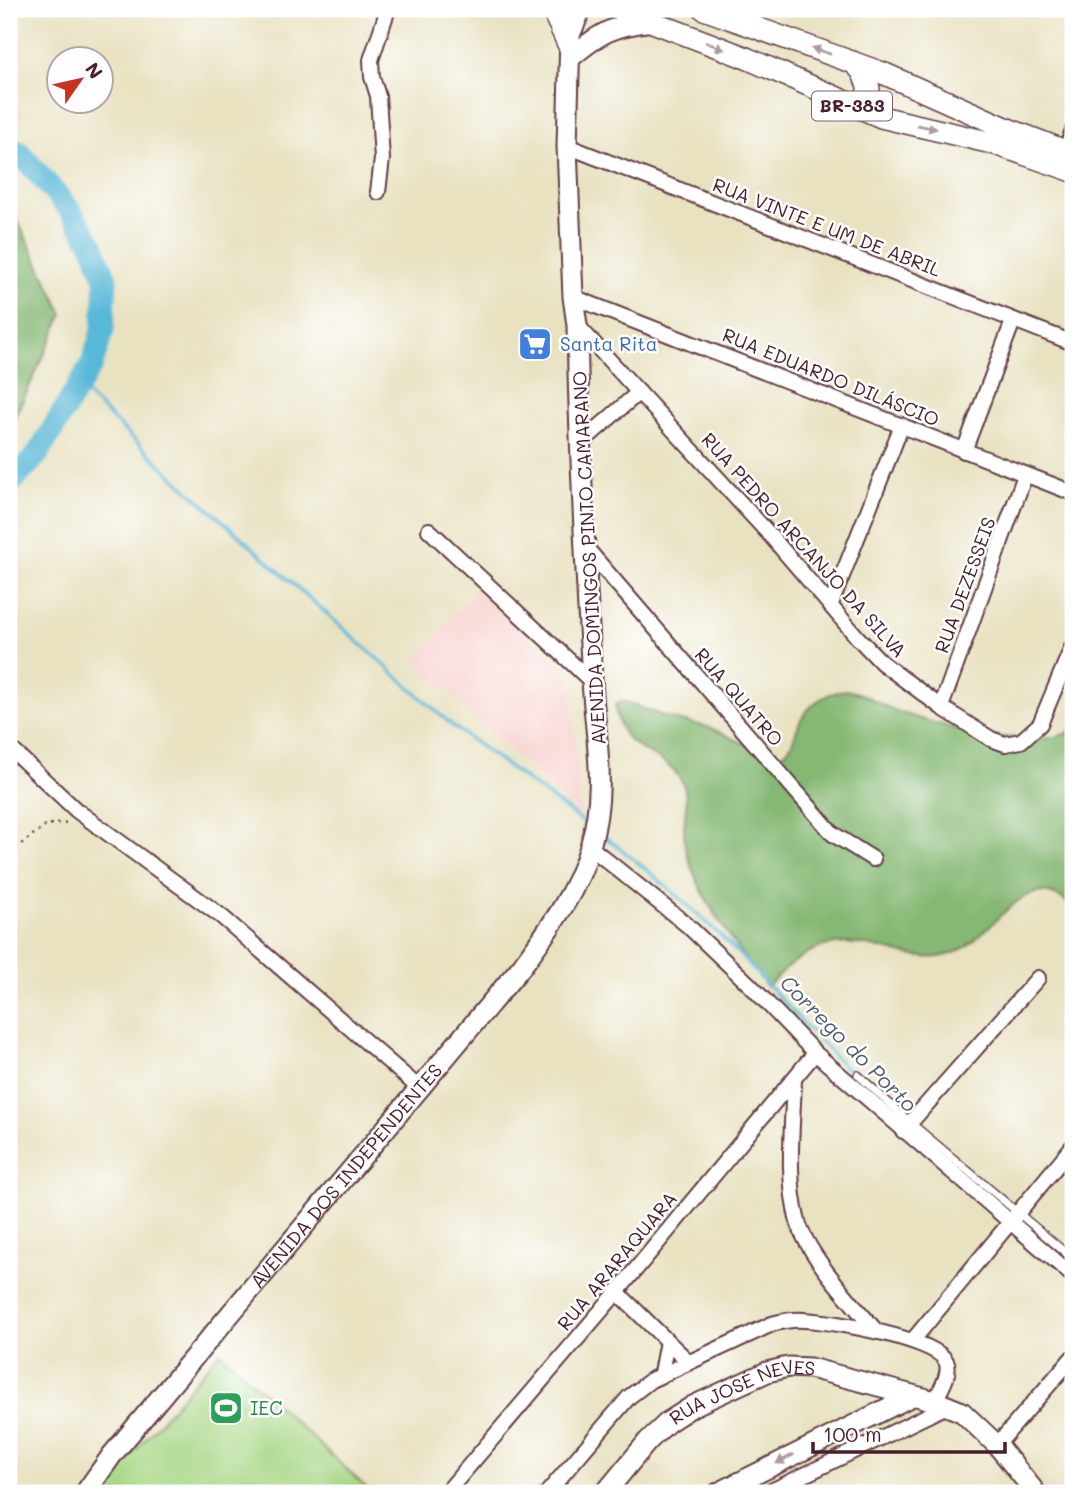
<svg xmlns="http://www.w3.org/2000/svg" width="1082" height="1502" font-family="Mali,sans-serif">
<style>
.built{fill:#f7d0cd}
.green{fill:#a7d785;stroke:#787b58;stroke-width:2}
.forest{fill:#85b872;stroke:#686c4e;stroke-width:2}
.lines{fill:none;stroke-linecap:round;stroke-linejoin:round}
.stream{stroke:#59b8d7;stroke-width:3.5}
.river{stroke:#59b8d7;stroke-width:23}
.lane-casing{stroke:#623c42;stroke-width:10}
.street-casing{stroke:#623c42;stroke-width:18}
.secondary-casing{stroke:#623c42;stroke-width:23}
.primary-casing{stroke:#623c42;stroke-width:24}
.path{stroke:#623c42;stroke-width:2.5;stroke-dasharray:2 5;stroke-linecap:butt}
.lane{stroke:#fff;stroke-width:7}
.street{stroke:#fff;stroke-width:14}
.secondary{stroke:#fff;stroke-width:19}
.primary{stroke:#fff;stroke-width:21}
.oneway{fill:#ae9aa0}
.labels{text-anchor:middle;stroke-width:5;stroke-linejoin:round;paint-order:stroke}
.shield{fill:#fff;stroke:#80626b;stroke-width:2}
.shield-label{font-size:18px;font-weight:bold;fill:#4a1f2b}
.street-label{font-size:19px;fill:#4a1f2b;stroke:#fff}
.shop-label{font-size:19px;fill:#366cbe;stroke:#fff;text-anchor:start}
.leisure-label{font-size:19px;fill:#27864d;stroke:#fff;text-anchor:start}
.water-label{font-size:21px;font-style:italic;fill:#505c70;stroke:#fff}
</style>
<rect width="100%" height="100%" fill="#fff"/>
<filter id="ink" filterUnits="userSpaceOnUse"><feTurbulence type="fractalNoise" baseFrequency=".0143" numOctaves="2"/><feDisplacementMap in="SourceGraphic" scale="14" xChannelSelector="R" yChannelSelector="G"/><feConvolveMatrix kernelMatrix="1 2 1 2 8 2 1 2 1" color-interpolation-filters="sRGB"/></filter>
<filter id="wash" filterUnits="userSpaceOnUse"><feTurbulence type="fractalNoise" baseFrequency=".00686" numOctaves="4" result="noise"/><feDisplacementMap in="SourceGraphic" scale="28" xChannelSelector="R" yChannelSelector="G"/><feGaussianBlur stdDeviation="1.57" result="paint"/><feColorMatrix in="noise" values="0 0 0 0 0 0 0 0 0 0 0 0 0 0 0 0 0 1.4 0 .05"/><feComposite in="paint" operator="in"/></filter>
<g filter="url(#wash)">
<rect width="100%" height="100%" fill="#e8e2c1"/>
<path class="built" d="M477 589 569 676 582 817 414 660Z"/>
<path class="green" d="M220 1352 372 1493H102L124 1464Z"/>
<path class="forest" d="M9 203 63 314 9 430Z
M845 690C867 693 875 703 894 710 933 725 1037 753 1073 730V907C1025 860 994 938 954 953 934 961 916 957 896 952 834 935 812 941 767 987 736 947 697 897 685 845 680 824 694 797 679 777 656 745 622 758 615 706L619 702H627L665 717 711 728 772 757C795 756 793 731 803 716 814 701 827 693 845 690Z"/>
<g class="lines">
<path class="stream" d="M79 387 181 484 453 726 585 823
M605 837C648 869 689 905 727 942 775 990 818 1043 868 1090"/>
<path class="river" d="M9 146 20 153 70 210 93 245 106 280 103 329 92 364 37 455 9 485"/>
</g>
</g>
<g filter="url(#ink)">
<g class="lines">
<g class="lane-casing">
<path id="lane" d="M474 9H489
M858 1075 911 1123 1073 1259"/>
</g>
<g class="street-casing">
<path id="street" d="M567 146 1073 343
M1063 158 1073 130
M378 192 382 159 378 96 372 77 371 60 388 9
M573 297 1073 493
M577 325 770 535 858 638 882 663 941 707 991 739 1005 744 1021 741 1040 724 1073 645
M581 443 639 392
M964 451 1013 321
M429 530 592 682
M587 549 833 834 873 859
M831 604 902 425
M941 707 1025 475
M9 747 76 810 221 916 419 1088
M590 847 687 925 751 986 815 1053 1073 1276
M794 1078C793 1124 786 1173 797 1218 805 1253 853 1304 877 1332
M903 1131 1038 978
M617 1292 667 1341
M913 1340 1073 1146
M661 1373 667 1341 688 1361
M997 1445 1073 1357
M446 1493 617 1292 815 1053
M547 1493 629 1397 651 1380 772 1324C783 1321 793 1319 804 1320 830 1321 934 1338 946 1361 952 1373 940 1390 935 1401
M767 1493 947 1406"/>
</g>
<g class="secondary-casing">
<g id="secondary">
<path d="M570 58C601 32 612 26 652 21"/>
<path id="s1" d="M85 1493 112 1455 522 966C549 929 577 892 590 847 608 786 595 740 592 679 585 561 579 443 577 325L573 297 567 146 570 35 581 9"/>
<path id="s2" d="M605 1493 648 1441 668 1422 693 1406 767 1372 788 1367 810 1368 935 1401 962 1412 997 1445 1036 1493"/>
<path d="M718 1493 912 1396"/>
</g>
</g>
<g class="primary-casing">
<path id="primary" d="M552 9 570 48
M619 9 744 57 881 117 992 143 1073 171
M704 9 885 74 1008 129 1073 154
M851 105 865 100 869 88 862 71 853 62"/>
</g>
<path class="path" d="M9 850 17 847 46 825 70 822"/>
<use href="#lane" class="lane"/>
<use href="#street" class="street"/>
<use href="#secondary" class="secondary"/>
<use href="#primary" class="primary"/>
</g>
<defs><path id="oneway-solid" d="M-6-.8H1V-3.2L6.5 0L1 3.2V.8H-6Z" transform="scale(1.75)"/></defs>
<g class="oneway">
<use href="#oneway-solid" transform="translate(715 46) rotate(22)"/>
<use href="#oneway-solid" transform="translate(821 51) rotate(-161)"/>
<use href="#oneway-solid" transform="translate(927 127) rotate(12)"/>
<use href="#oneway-solid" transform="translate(785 1459) rotate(153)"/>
</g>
</g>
<defs>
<g id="supermarket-square" transform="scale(1.75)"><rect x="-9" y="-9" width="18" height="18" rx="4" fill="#3f7fe0" stroke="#fff"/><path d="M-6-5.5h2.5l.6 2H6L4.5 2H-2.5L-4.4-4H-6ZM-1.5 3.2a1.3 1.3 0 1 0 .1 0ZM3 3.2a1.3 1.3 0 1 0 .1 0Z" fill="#fff"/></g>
<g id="stadium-square" transform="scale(1.75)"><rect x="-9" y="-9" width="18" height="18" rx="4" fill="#2e9e5b" stroke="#fff"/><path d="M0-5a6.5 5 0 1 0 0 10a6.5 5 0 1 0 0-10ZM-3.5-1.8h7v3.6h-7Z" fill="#fff"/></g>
</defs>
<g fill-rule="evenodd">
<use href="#supermarket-square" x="535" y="344"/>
<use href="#stadium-square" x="226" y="1408"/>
</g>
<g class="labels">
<rect class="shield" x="812" y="91.5" width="80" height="29" rx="5"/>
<g class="shield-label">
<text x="852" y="112">BR-383</text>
</g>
<g class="street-label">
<text transform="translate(827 227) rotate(21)" y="7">RUA VINTE E UM DE ABRIL</text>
<text transform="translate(831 377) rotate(22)" y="7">RUA EDUARDO DILÁSCIO</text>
<text transform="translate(804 545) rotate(48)" y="7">RUA PEDRO ARCANJO DA SILVA</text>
<text transform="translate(589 558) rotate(-93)" y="7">AVENIDA DOMINGOS PINTO CAMARANO</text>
<text transform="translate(965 585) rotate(-70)" y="7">RUA DEZESSEIS</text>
<text transform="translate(739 697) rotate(49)" y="7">RUA QUATRO</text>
<text dy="7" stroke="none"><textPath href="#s1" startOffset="411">AVENIDA DOS INDEPENDENTES</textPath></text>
<text transform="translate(617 1261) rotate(-50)" y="7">RUA ARARAQUARA</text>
<text dy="7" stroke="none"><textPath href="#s2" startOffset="177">RUA JOSÉ NEVES</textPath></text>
</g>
<g class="shop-label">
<text x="560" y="351">Santa Rita</text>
</g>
<g class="leisure-label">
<text x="250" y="1415">IEC</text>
</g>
<g class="water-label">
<text transform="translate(848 1044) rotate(45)" y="7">Corrego do Porto</text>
</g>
</g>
<rect width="1082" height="1502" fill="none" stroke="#fff" stroke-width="35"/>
<g transform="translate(80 80) rotate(56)"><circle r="33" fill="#ffffff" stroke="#b7a5aa" stroke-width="2"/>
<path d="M0-5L12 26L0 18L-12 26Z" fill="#c8321e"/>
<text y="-10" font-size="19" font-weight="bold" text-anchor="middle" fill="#4a1f2b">N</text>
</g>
<path d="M813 1442v10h192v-10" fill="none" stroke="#4a1f2b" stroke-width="3.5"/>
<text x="823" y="1442" font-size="21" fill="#4a1f2b" stroke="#ffffff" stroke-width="5" paint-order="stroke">100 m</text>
</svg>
